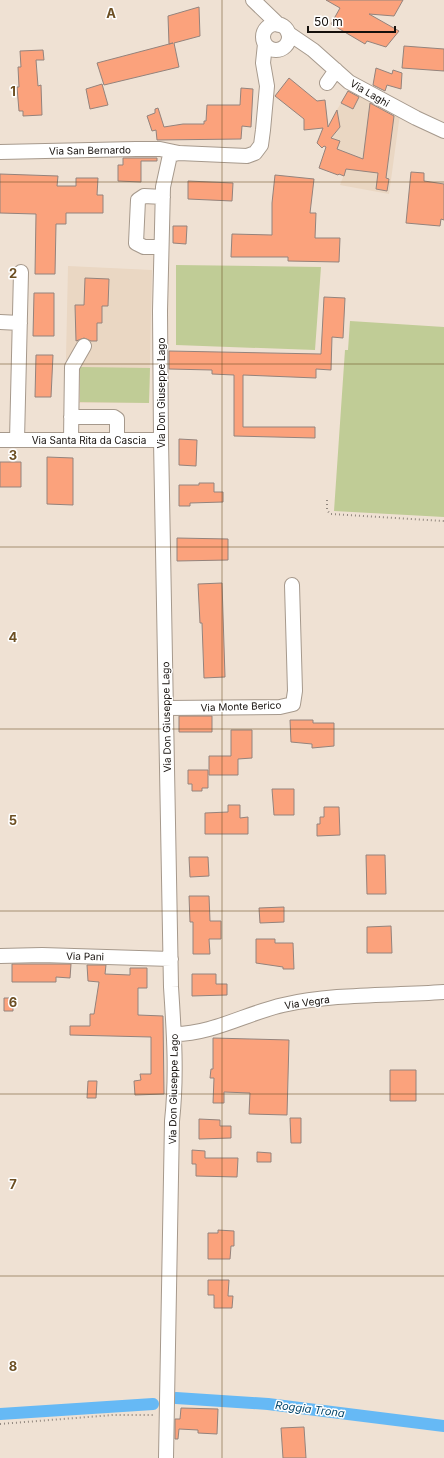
<svg xmlns="http://www.w3.org/2000/svg" width="444" height="1458" font-family="Inter,sans-serif">
<style>
.built{fill:#ead7c3}
.green{fill:#c0cc96}
.lines{fill:none;stroke-linecap:round;stroke-linejoin:round}
.canal{stroke:#66b9f5;stroke-width:12}
.building{fill:#fba27c;stroke:#94837c}
.minor-casing{stroke:#a6998c;stroke-width:16}
.path{stroke:#92887f;stroke-width:2;stroke-dasharray:1 3;stroke-linecap:butt}
.minor{stroke:#fff;stroke-width:14}
.grid{fill:none;stroke:#6c4f23;stroke-width:1;stroke-opacity:0.55}
.labels{text-anchor:middle;stroke-width:3;stroke-linejoin:round;paint-order:stroke}
.street-label{font-size:10px;fill:#15100c;stroke:#fff}
.water-label{font-size:11px;font-style:italic;fill:#00446a;stroke:#fff}
.grid-label{font-size:13px;text-anchor:middle;font-weight:bold;fill:#6c4f23;stroke:#fff;stroke-width:3;stroke-linejoin:round;paint-order:stroke}
</style>
<rect width="100%" height="100%" fill="#efe1d3"/>
<path class="built" d="M350 88 400 114 389 194 340 185 351 156 337 149 340 141 332 138 340 127 338 116 335 113Z
M68 266 152 270 149 403H65Z"/>
<path class="green" d="M176 265 321 267 315 350 176 345Z
M350 321 444 327V517L334 511 345 350H348Z
M80 367 150 368 149 403 80 402Z"/>
<g class="lines">
<path class="canal" d="M176 1398 268 1404 444 1426
M0 1414 153 1404"/>
</g>
<path class="building" d="M326 0H403L394 16 369 14 399 31 386 47 367 41 365 44 331 24 340 8Z
M199 7 200 36 174 43 179 67 104 85 97 63 173 43 169 44 168 16Z
M404 46 444 49V71L402 68Z
M43 50 44 60H36L38 86 41 85 42 115 23 116V111H19L17 87H19L18 67H21L20 51Z
M376 68 392 74 393 70 402 73 401 89 387 85 385 91 373 85Z
M289 78 317 101 325 100 328 127 337 110 340 127 331 138 340 141 337 149 363 159 370 103 394 116 386 178 389 179 387 191 376 189 378 173 346 169 344 176 339 174 338 175 319 168 326 147 324 146 322 148 317 143 323 128 304 130V119L275 96Z
M102 84 108 105 90 109 86 89Z
M241 88 253 89 251 127 242 126 241 139 157 140 156 130 152 131 147 116 155 113V109L158 108 164 127 183 124H204V121H206L207 105H240Z
M348 91 359 97 353 109 341 103Z
M123 158H157V161H141V182L118 181V165H123Z
M411 172 424 173V181L444 184V220L441 219 440 226 406 223Z
M0 174 58 176 57 186H76V178H98L97 195H103V213H66V224H56L55 274H35L36 214 0 213Z
M275 175 314 179 310 213H316L315 238H340L339 262 288 261V257H231L232 234 272 235V203Z
M188 181 233 183 232 201 188 199Z
M173 226H187L186 244 173 243Z
M85 278 109 279 108 306H102V323H97V341H91L84 338 76 341 75 305H84Z
M34 293H54V336H33Z
M324 297 345 298 343 338 332 337 331 370 316 369V378L243 375V427H315V438L234 436V375L212 374V370L169 369V351L321 354Z
M36 355H53L51 397H35Z
M179 439 197 440 196 466 179 465Z
M47 457 73 458V505L47 504Z
M0 462H21V487H0Z
M199 483H214V492H223V502L190 503V506H179V485H199Z
M177 538 228 539V560L177 561Z
M222 583 225 677 204 678 202 623H200L198 584Z
M179 716H212V732H179Z
M290 720H313V723H334V746L312 748V744L291 742Z
M231 730H252V758L238 759V775H209V756H231Z
M188 770H208V788H202V791H192V784H188Z
M272 789H294V815H274Z
M228 805H240V818L248 817V834H205V813L228 812Z
M324 807H339L340 835 317 836V824H320V817H324Z
M366 855H385L386 894H367Z
M189 857H208L209 876 190 877Z
M189 896H209L210 921H221V939H209L210 954H193V922H190Z
M284 907V922L260 923 259 908Z
M391 926 392 953H367V927Z
M256 939H275V943H293L294 969H283V967L256 963Z
M12 964H71L70 978 56 977V982H12Z
M87 965H106L105 974 130 975V968H147V988H138V1015L163 1016 164 1094 135 1095 134 1081 141 1080 140 1074H151V1037L70 1035V1026H90V1014H94L99 982 88 981Z
M192 974H216V984H227V995L192 996Z
M4 998H13V1011H4Z
M213 1038 289 1040 287 1115 249 1114 250 1093 224 1092V1103H213L214 1078H210L211 1069H213Z
M390 1070H416V1101H390Z
M88 1081H97L96 1098H87Z
M290 1118H301V1143H291Z
M199 1119 220 1120V1126H231V1138L199 1139Z
M192 1150 205 1151V1158H238L237 1177 196 1176V1164H192Z
M257 1152 271 1153V1162H257Z
M218 1230 234 1231V1246H231L230 1259H208V1233H218Z
M208 1280H229L228 1296H233L232 1308H214V1295H208Z
M181 1408 218 1409 217 1434 198 1433V1430L179 1429 178 1439H175V1419H180Z
M304 1427 306 1458H283L281 1428Z"/>
<g class="lines">
<g class="minor-casing">
<path id="minor" d="M253 0 279 25
M263 37a13 13 0 1 1 26 0a13 13 0 1 1-26 0Z
M288 33 313 50 349 82 416 118 444 131
M327 83 336 70
M0 152 136 149H160L179 153
M161 247H144L136 243 138 200 144 196 163 197
M0 322 20 323
M71 417H114L117 419V440
M0 440H161
M17 440 21 272
M71 440 72 367 84 346
M166 708 280 707 293 704 295 691 292 585
M0 956 42 955 171 959
M175 1034C212 1034 247 1013 283 1005 335 993 391 996 444 992
M166 1458 172 1121C177 1076 174 1032 171 987L161 440 160 311 163 187 170 155 179 153 247 156 255 153 261 145 263 130 267 86 263 63 265 44"/>
</g>
<path class="path" d="M327 500V510L330 514 444 521
M0 1424 113 1415H155"/>
<use href="#minor" class="minor"/>
</g>
<path class="grid" d="M222 0V1458M0 182H444M0 364H444M0 547H444M0 729H444M0 911H444M0 1094H444M0 1276H444"/>
<g class="labels">
<g class="street-label">
<text transform="translate(370 93) rotate(30)" y="4">Via Laghi</text>
<text transform="translate(90 150) rotate(-1)" y="4">Via San Bernardo</text>
<text transform="translate(161 393) rotate(-90)" y="4">Via Don Giuseppe Lago</text>
<text x="89" y="444">Via Santa Rita da Cascia</text>
<text transform="translate(241 706) rotate(-2)" y="4">Via Monte Berico</text>
<text transform="translate(166 717) rotate(-91)" y="4">Via Don Giuseppe Lago</text>
<text transform="translate(85 956) rotate(1)" y="4">Via Pani</text>
<text transform="translate(307 1002) rotate(-8)" y="4">Via Vegra</text>
<text transform="translate(173 1089) rotate(-89)" y="4">Via Don Giuseppe Lago</text>
</g>
<g class="water-label">
<text transform="translate(310 1409) rotate(7)" y="4">Roggia Trona</text>
</g>
</g>
<g class="grid-label">
<text x="111" y="18">A</text>
<text x="13" y="96">1</text>
<text x="13" y="278">2</text>
<text x="13" y="460">3</text>
<text x="13" y="642">4</text>
<text x="13" y="825">5</text>
<text x="13" y="1007">6</text>
<text x="13" y="1189">7</text>
<text x="13" y="1371">8</text>
</g>
<path d="M308 26v6h87v-6" fill="none" stroke="#15100c" stroke-width="2"/>
<text x="314" y="26" font-size="12" fill="#15100c" stroke="#ffffff" stroke-width="3" paint-order="stroke">50 m</text>
</svg>
